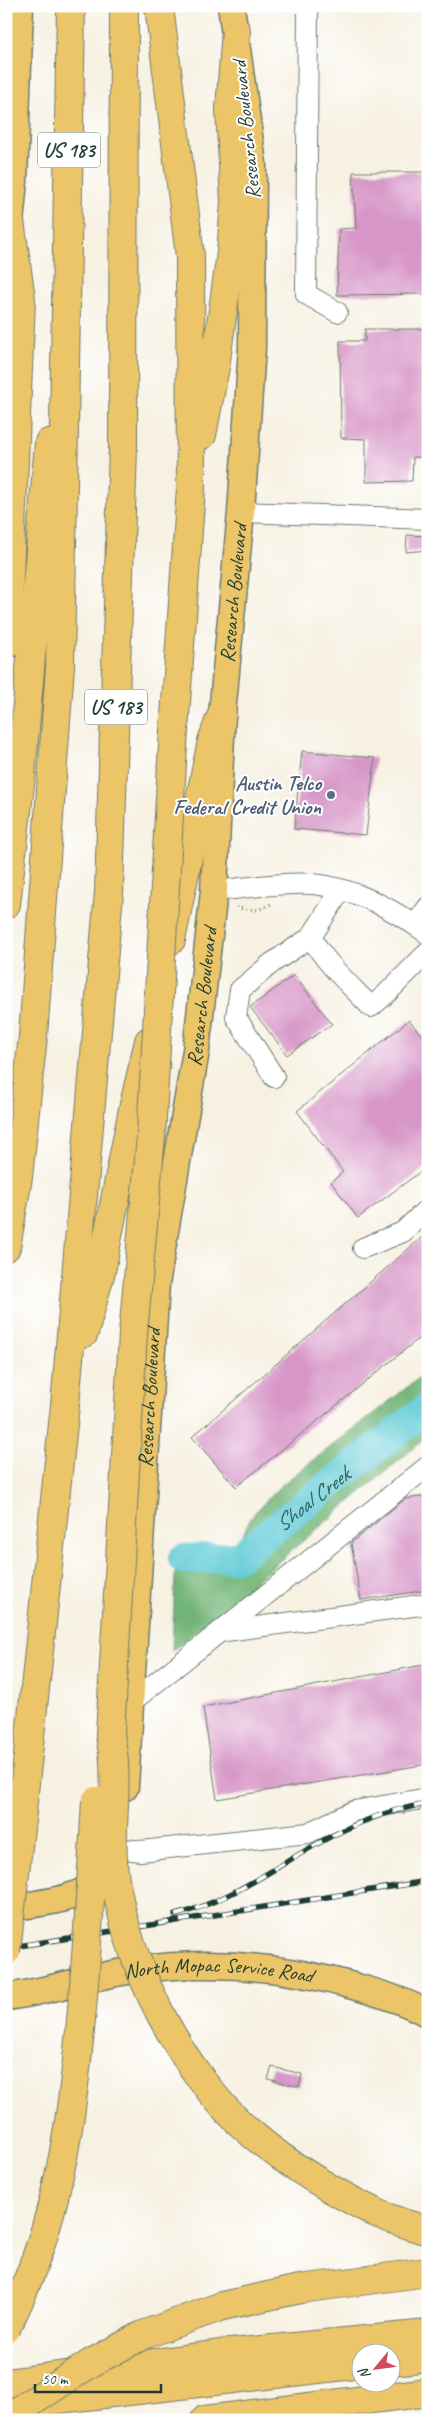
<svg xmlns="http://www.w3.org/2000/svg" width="434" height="2426" font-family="Caveat,sans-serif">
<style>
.forest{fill:#73b578;stroke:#497956}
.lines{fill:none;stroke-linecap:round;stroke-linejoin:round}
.river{stroke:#5ecad6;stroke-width:30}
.building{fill:#d796c7}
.minor-casing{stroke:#6b7c71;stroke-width:22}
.major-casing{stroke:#6b7c71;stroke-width:29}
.highway-casing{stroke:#6b7c71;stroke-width:30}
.path{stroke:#6b7c71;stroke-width:3;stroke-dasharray:1 4;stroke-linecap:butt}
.minor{stroke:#fff;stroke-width:20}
.major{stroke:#edc569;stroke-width:26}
.highway{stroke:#edc569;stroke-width:28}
.rail-casing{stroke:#1f3d34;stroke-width:5.5}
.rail{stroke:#fff;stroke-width:4;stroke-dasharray:11;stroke-linecap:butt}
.highway-bridge-casing{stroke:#6b7c71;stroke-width:30;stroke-linecap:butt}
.highway-bridge{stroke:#edc569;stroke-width:28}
.service-dot{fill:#5c6f8a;stroke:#fff;stroke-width:2}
.labels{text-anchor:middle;stroke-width:4;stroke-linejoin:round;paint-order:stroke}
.shield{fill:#fff;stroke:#627771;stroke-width:1}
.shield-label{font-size:20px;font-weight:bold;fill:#1f3d34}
.street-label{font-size:21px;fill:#1f3d34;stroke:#fff}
.service-label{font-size:21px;font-weight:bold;fill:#4e5e75;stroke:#fff;text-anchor:end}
.water-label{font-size:22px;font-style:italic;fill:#2f605c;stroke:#fff}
</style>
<rect width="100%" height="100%" fill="#fff"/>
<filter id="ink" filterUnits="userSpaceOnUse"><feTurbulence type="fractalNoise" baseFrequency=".02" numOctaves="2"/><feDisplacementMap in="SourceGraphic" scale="10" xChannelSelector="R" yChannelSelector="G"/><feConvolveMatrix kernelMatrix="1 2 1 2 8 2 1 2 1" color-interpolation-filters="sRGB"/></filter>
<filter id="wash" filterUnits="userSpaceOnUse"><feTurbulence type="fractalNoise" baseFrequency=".0096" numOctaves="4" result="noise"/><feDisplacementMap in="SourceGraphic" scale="20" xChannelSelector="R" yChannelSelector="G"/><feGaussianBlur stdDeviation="1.12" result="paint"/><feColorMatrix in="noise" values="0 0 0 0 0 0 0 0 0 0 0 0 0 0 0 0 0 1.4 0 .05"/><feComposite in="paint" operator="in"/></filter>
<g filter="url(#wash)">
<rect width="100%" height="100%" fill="#f7f1e2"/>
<path class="forest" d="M428 1371V1436L172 1651 176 1551 221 1553 237 1547 251 1517 279 1487Z"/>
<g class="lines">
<path class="river" id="s1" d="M183 1559 238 1557 428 1407"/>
</g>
<g id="blocks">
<path class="building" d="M353 172H428V294L337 295 339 229 356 228Z
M365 329H426L428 457H413L412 481 366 482V439L341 438 340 341H365Z
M407 535 428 536V550L406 552Z
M302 751 375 758 366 835 294 829Z
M294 975 332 1024 287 1055 250 1007Z
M409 1020 428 1043V1166L358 1218 331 1182 343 1172 297 1111Z
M428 1232V1331L236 1487 192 1437Z
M428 1496V1590L361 1600 351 1543 405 1499Z
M428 1664V1764L217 1799 203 1707Z
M272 2067 302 2074 299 2087 268 2079Z"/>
</g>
</g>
<g filter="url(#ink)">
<use href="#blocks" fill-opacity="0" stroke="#6b7c71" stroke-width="1"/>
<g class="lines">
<g class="minor-casing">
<path id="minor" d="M308 6 306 294 337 312
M241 512 428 519
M341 890 311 937C325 963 350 985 371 1007L385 995 428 952
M214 891C246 888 281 882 313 884 356 888 394 910 428 934
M415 925 428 907
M274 1077 236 1017 240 990 272 963 311 937
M363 1248 403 1232 428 1208
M219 1632 428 1604
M129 1704 428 1466
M118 1848 141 1851 308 1833 354 1811 428 1798"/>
</g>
<g class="major-casing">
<g id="major">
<path d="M8 243 14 181 20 6"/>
<path id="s2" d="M125 1787 156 1284 196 1051 214 891 222 714 241 512 252 347 253 164 231 6"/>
<path d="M6 1908C41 1903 81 1901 107 1875"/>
<path id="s3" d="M6 1997C48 1992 87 1977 129 1971 206 1959 281 1965 357 1987 381 1994 406 2001 428 2014"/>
</g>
</g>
<g class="highway-casing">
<path id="highway" d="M159 6 190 256 191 488 173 745
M202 435 215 367 231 253 235 202 230 109 236 31
M6 645 21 299 10 221
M6 904 21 776 49 443
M171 940 212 741 222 714
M6 1247 18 1177 33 1036 60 666 71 6
M84 1333 101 1271 133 1109 149 1041
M22 1811 65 1405 109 892 123 447 124 6
M392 2361 428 2357
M6 2383 220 2354 428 2334
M25 2403 362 2364
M205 2420 428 2392"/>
</g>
<path class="path" d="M236 908 258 910 271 904"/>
<use href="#minor" class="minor"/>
<use href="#major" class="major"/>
<use href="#highway" class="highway"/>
<g class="rail-casing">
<path id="rail" d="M175 1915C244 1898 297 1848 362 1822 384 1813 405 1807 428 1804
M6 1948 428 1881"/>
</g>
<use href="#rail" class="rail"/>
<g class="highway-bridge-casing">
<path id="highway-bridge" d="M173 745 151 1136 133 1334 110 1734C111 1744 114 1754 114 1764 117 1804 108 1845 116 1885 129 1959 164 2033 211 2092 252 2144 316 2183 374 2212 391 2220 410 2225 428 2231
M6 1951 22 1811
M6 2328C63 2218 76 2093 85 1971 89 1915 93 1858 96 1801
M6 2419 91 2363 143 2335 222 2306 300 2289 428 2272"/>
</g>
<use href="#highway-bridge" class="highway-bridge"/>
</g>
</g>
<circle class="service-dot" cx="331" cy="795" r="5"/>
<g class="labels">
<g class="shield">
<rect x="38" y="132.5" width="62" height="35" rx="4"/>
<rect x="85" y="689.5" width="62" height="35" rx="4"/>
</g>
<g class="shield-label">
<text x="69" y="157">US 183</text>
<text x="116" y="714">US 183</text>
</g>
<g class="street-label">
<text transform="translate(246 130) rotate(-96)" y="7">Research Boulevard</text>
<text dy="7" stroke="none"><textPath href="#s2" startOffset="1200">Research Boulevard</textPath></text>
<text dy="7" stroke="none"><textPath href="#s2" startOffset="795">Research Boulevard</textPath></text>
<text dy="7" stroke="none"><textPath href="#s2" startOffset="390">Research Boulevard</textPath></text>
<text dy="7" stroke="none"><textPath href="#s3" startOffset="216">North Mopac Service Road</textPath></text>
</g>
<g class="service-label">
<text x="321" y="790">Austin Telco<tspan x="321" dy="24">Federal Credit Union</tspan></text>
</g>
<g class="water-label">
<text dy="8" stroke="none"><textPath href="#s1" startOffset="149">Shoal Creek</textPath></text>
</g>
</g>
<rect width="434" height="2426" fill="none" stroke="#fff" stroke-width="25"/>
<g transform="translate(376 2368) rotate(241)"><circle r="24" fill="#ffffff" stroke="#a5b1ae"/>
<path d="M0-4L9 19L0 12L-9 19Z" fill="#d1495b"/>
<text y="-8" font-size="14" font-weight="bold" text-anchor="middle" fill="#1f3d34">N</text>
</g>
<path d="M35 2384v8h126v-8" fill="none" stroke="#1f3d34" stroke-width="2.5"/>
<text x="42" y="2384" font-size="15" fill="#1f3d34" stroke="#ffffff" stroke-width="4" paint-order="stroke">50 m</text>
</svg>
